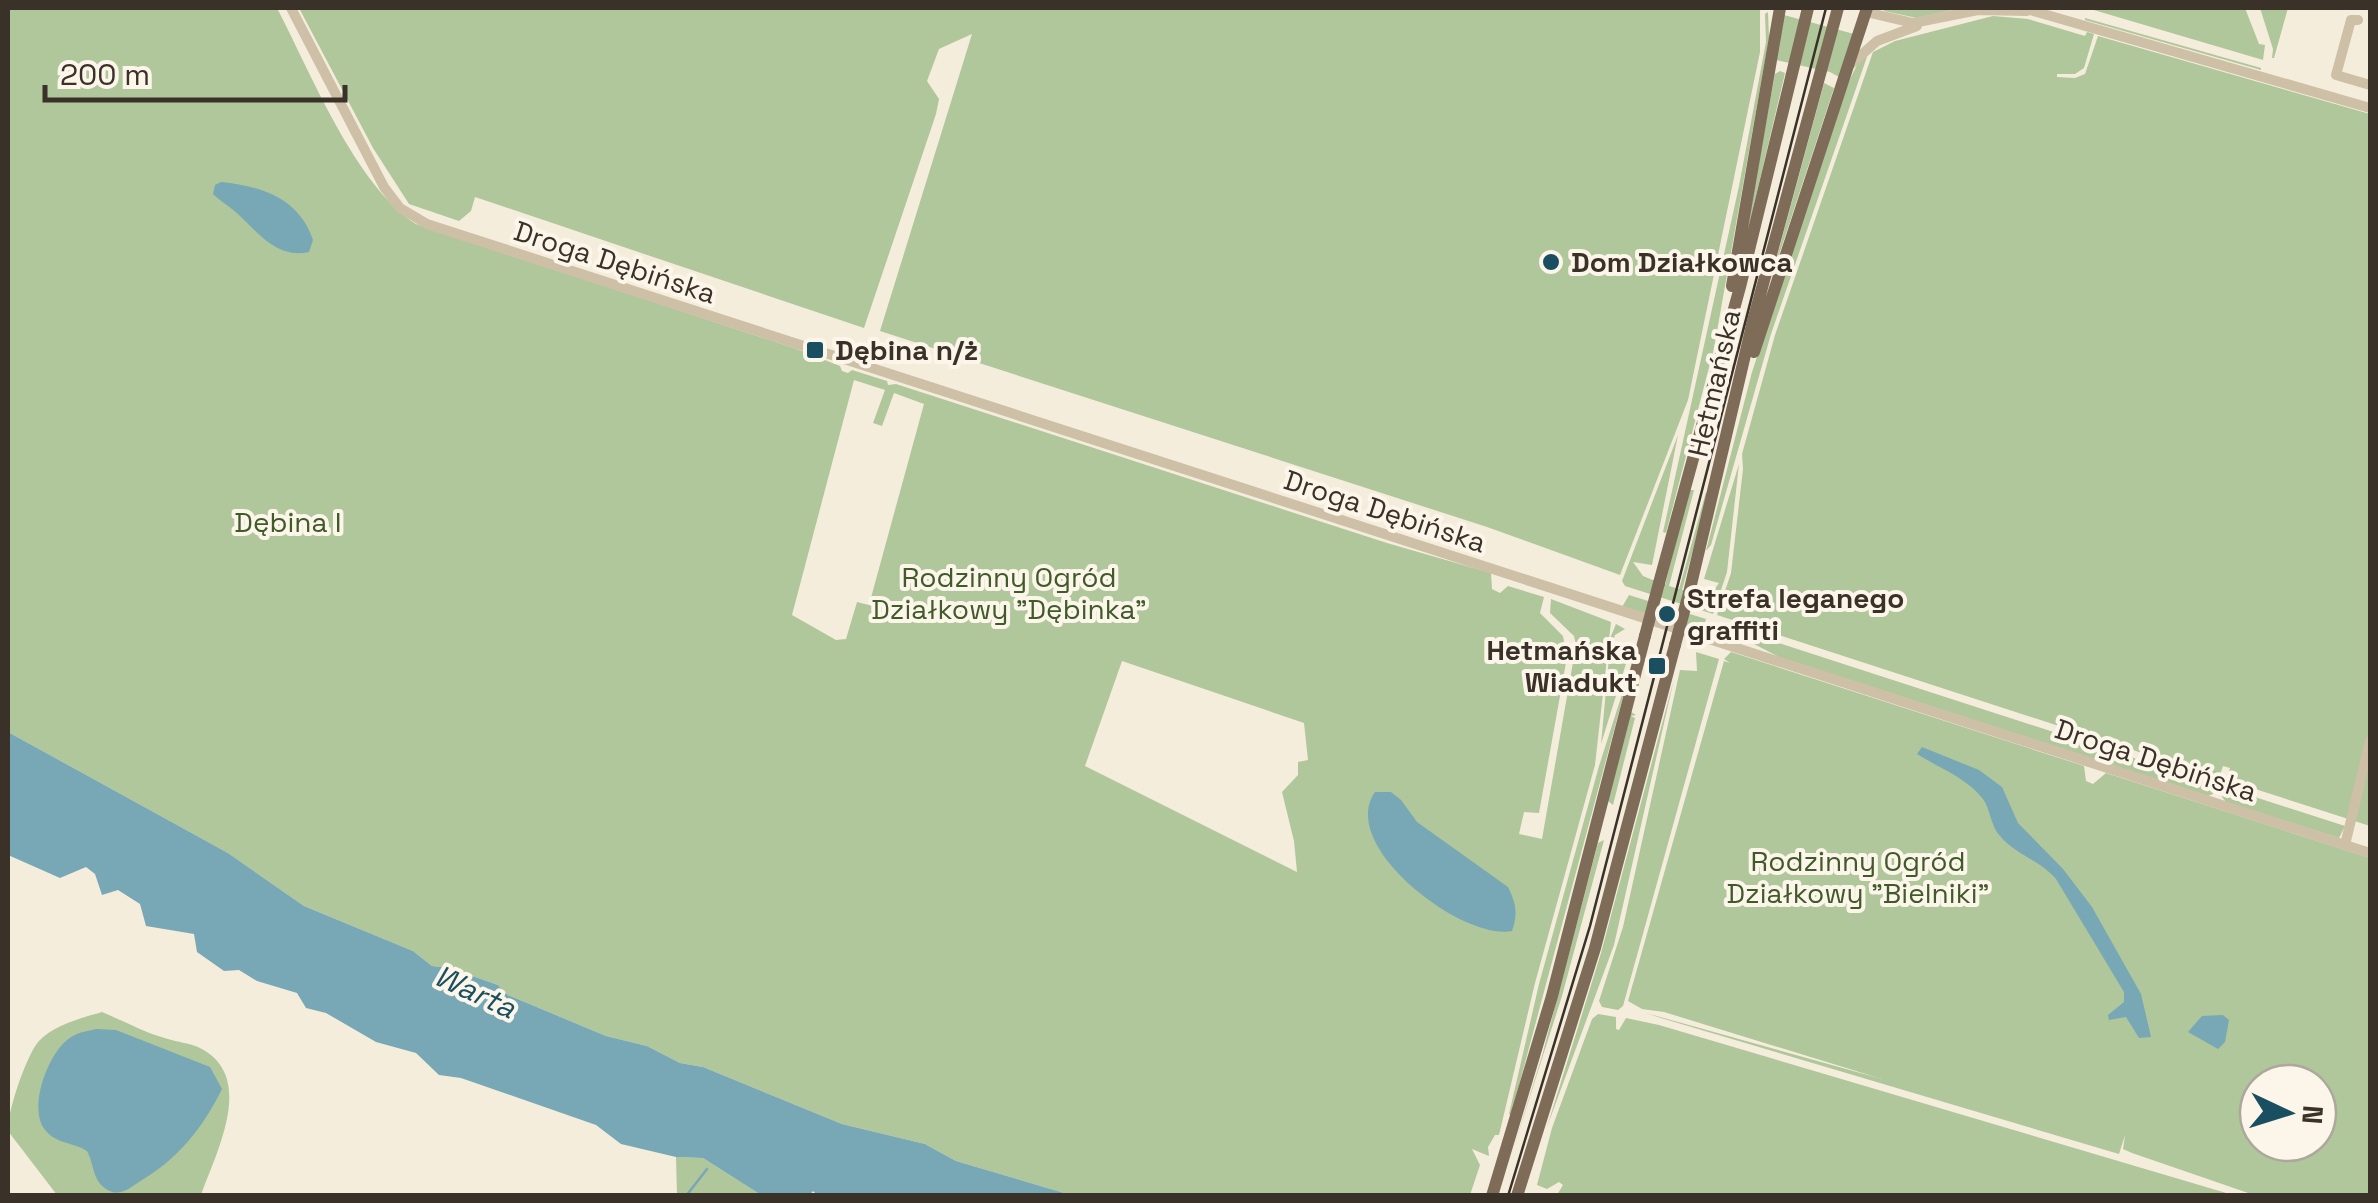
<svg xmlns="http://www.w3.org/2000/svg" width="2378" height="1203" font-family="'Space Grotesk',sans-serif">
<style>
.green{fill:#b0c69b;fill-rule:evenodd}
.water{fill:#78a8b5}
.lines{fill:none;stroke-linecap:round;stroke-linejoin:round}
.stream{stroke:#78a8b5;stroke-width:2.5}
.minor{stroke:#cec0a7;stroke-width:10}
.major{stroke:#7e6b58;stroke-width:12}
.tram{stroke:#3a3128;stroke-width:2.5}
.major-bridge{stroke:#7e6b58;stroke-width:12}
.poi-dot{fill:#194f60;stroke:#fcf6ea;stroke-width:4}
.labels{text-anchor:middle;stroke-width:8;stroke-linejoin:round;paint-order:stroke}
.street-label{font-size:28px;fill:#3a3128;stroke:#fcf6ea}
.poi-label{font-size:28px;font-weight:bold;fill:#3a3128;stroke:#fcf6ea;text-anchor:start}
.park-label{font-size:28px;fill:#405b29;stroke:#fcf6ea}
.water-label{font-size:30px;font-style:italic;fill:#194f60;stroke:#fcf6ea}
</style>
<rect width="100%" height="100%" fill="#f5eddc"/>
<path class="green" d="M8 8H277C311 73 355 185 416 224L797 349 840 366 842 371 848 373 852 370 887 381 888 385 896 384 1387 543 1491 573 1492 589 1500 593 1508 586 1544 597 1540 613 1563 636 1567 657 1539 813 1524 812 1519 834 1542 839 1576 645 1574 636 1550 613 1551 599 1611 622 1595 765 1535 983 1499 1135H1495L1488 1147 1489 1156 1472 1149 1480 1165 1470 1195H1071L956 1161 925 1144 842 1124 703 1067 680 1063 647 1046 606 1036 508 995 498 985 450 968 432 966 413 951 304 906 228 853 8 732ZM854 380 885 390 873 423 882 426 894 393 924 404 869 605 857 602 846 639 836 640 792 615ZM1122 661 1304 723 1308 760 1298 762V775L1282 792 1294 841 1297 872 1085 766Z
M299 8H1677L1709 10 1710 8H1760V52L1688 400 1620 575 1487 527 880 331 972 34 939 49 927 81 939 99 936 114 864 328 475 197 471 211 459 221 409 204 373 148Z
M1885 8H1960L1917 18 1884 11Z
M2087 8H2245L2259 44 2265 45 2263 60Z
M2260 8H2288L2274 58H2272L2273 49Z
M1768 12 1769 38 1714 348 1666 533 1663 532 1739 186 1766 42 1765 14Z
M1784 15 1854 34 1839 77 1830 72 1776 60Z
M1993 16 2028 19 2085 36 2087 32 2094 34 2084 68 2075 74H2057V77L2075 78 2085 74 2098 36 2370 114V826L2227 780 2230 768 2223 766 2219 778 1717 615 1731 573 1743 469 1742 454 1775 335 1873 52 1895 41Z
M2085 18 2261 68V70L2085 20Z
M1869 51 1771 334 1711 545 1706 551 1752 372 1849 81 1859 61Z
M1780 71 1785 73 1739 268 1775 74Z
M1824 83 1834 88 1771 279Z
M1678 435 1652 565 1633 562 1643 576 1665 585 1689 490H1694L1669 586 1679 589 1706 492 1708 495 1682 590 1700 596 1712 593 1719 583 1704 579 1739 464 1727 572 1713 614 1625 586 1622 581Z
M1629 595 1706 619 1702 632 1622 607Z
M1616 624 1625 629 1615 635 1611 646 1627 649 1629 654 1601 744 1611 636Z
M1754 635 2217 785 2213 794 2208 796 1779 657 1752 643Z
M1696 652 1719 659 1623 1006 1618 1010 1602 1007 1599 1001 1623 927 1680 670 1697 671Z
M1731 652 2084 766 2086 781 2093 784 2106 773 2370 858V1195H2254L2132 1153 2123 1149 2125 1135 2119 1154 1661 1018 1646 1013 1882 1079 1664 1012 1642 1009 1628 1001 1724 661 1730 663 1724 659ZM2258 1083H2318V1143H2258Z
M1632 663 1511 1115 1509 1114 1539 984 1599 766Z
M1674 679 1614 945 1547 1127 1601 953Z
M1631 712 1636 715 1631 716 1635 718 1613 805 1608 801Z
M2224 787 2345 826 2339 838 2226 802 2222 797Z
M1604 840 1562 996 1512 1153 1542 1056 1598 843Z
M102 1012C124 1021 145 1033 168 1039 177 1042 189 1043 198 1047 258 1075 216 1152 201 1195H57L8 1131C7 1112 26 1057 38 1042 53 1025 82 1018 102 1012Z
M1598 1014 1616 1017V1029L1619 1030 1626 1018 1659 1025 2233 1195H1557L1563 1185 1559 1182 1547 1189 1537 1185 1552 1128 1592 1019Z
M676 1157 703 1158 761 1195H677Z"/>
<path class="water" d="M221 182C261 186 299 198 313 240L309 252C278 259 259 234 239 215 231 207 221 202 213 194L215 185Z
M8 732 228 853 304 906 413 951 432 966 450 968 498 985 508 995 606 1036 647 1046 680 1063 703 1067 842 1124 925 1144 956 1161 1071 1195 818 1196 813 1191 810 1195H761L703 1158 676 1157 621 1144 596 1125 461 1078 439 1075 416 1053 376 1042 326 1013 306 1008 297 993 257 981 239 970 224 971 197 952 194 934 146 926 140 904 118 890 102 895 95 874 86 867 60 878 8 855Z
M1922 747 1979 770 2002 787 2018 823 2063 869 2092 907 2141 994 2151 1037 2139 1038 2126 1017 2109 1020 2108 1015 2124 1002V992L2056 879C2041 861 2016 855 2000 836 1990 825 1991 810 1983 799 1967 778 1939 768 1917 754Z
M1375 792H1391L1401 800 1417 822 1508 887C1516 903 1518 914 1512 931 1463 941 1337 846 1375 792Z
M2223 1015 2229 1020 2225 1042 2218 1049 2188 1032 2202 1016Z
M96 1029 116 1030 210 1067 222 1089C202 1129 178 1159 139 1182 130 1188 120 1196 110 1191 92 1183 95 1166 87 1151 73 1142 57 1144 46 1131 26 1110 49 1048 73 1036 79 1032 89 1031 96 1029Z"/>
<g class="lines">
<path class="stream" d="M686 1196 707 1169"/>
<path class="minor" d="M291 8 384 187 400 208 427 224 2370 853
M2023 8 2370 108
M1866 12 1913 23 1978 10 2027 11
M2358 20H2351L2336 75 2370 85
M1851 64 1877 41 1917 26
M2345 845 2370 741"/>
<path class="major" d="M1732 286 1780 8
M1754 352 1867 8
M1659 583 1740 287 1808 8
M1689 593 1753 321 1838 8
M1492 1196 1552 996 1645 636
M1517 1196 1595 948 1675 645"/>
<path class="tram" d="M1508 1196 1590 926 1826 8"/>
<path class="major-bridge" d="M1645 636 1659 583
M1675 645 1689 593"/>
</g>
<g class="poi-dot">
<circle cx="1551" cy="262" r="10"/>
<rect x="805" y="340" width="20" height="20" rx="5"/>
<circle cx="1667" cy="614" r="10"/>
<rect x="1647" y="656" width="20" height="20" rx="5"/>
</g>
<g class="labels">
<g class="street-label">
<text transform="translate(615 262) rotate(18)" y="10">Droga Dębińska</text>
<text transform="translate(1714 383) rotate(-77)" y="10">Hetmańska</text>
<text transform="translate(1385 511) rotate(18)" y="10">Droga Dębińska</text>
<text transform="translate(2156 760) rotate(18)" y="10">Droga Dębińska</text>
</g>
<g class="poi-label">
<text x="1571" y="272">Dom Działkowca</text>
<text x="835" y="360">Dębina n/ż</text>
<text x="1687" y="608">Strefa leganego<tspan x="1687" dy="32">graffiti</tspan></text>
<text x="1637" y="660" text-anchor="end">Hetmańska<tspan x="1637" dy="32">Wiadukt</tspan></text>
</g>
<g class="park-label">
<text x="288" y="532">Dębina I</text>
<text x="1009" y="587">Rodzinny Ogród<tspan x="1009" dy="32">Działkowy "Dębinka"</tspan></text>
<text x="1858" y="871">Rodzinny Ogród<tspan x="1858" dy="32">Działkowy "Bielniki"</tspan></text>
</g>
<g class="water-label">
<text transform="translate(475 992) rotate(25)" y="10">Warta</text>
</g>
</g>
<rect width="2378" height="1203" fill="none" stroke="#3a3128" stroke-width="20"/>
<g transform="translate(2288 1113) rotate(94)"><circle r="48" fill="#fcf6ea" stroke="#aea79c" stroke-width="2.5"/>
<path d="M0-8L18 38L0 25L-18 38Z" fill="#194f60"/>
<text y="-15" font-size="28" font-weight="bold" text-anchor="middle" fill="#3a3128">N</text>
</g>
<path d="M45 85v15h300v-15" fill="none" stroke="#3a3128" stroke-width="5"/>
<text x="60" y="85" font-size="30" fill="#3a3128" stroke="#fcf6ea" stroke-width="8" paint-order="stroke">200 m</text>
</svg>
